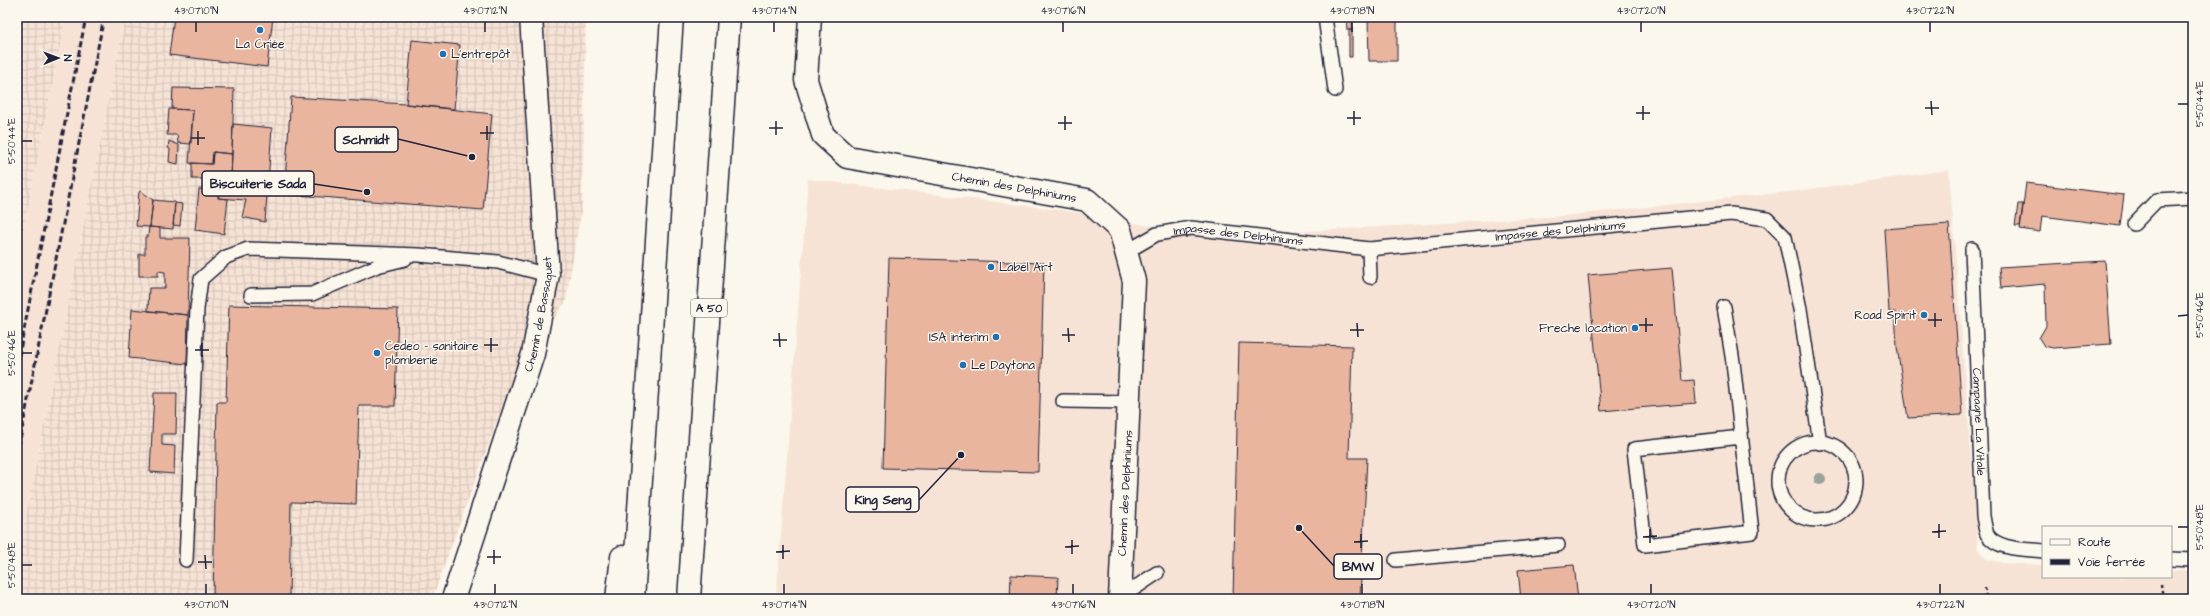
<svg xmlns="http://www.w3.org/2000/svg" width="2210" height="616" font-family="'Architects Daughter',sans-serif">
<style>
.built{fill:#f6e3d5}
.industrial{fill:url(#industrial-grid)}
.building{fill:#eab59f;stroke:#22223b}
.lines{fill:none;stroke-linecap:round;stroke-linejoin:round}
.lane-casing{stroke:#22223b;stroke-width:16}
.street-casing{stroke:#22223b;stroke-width:25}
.highway-casing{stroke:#22223b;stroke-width:25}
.path{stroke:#22223b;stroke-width:2.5;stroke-dasharray:3 3;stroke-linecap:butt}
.lane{stroke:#fbf7ec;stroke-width:13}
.street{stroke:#fbf7ec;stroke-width:22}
.highway{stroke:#fbf7ec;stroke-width:22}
.rail{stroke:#22223b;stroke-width:3;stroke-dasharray:6 3;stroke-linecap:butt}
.tree{fill:#9ba19c}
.ticks{fill:none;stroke:#22223b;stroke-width:1.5}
.poi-dot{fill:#1f6fb2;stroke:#fbf7ec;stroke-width:1.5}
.labels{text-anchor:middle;stroke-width:3;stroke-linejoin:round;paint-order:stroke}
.shield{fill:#fbf7ec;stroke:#636270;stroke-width:1}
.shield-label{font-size:11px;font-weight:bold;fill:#22223b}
.poi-label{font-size:12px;fill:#22223b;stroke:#fbf7ec;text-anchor:start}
.street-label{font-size:12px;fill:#22223b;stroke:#fbf7ec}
.leader{fill:none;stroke:#22223b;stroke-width:1.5}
.callout-dot{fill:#22223b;stroke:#fbf7ec;stroke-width:1.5}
.callout{fill:#fbf7ec;stroke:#22223b;stroke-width:1.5}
.callout-label{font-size:13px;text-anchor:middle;font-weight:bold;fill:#22223b}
.neatline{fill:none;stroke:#22223b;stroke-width:1.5}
.ticks-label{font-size:10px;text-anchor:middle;fill:#22223b}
</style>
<defs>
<pattern id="industrial-grid" width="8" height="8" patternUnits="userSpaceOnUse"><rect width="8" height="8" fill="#f6e3d5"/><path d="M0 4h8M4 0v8" fill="none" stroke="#d3c2b8"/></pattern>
</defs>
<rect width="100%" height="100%" fill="#fbf7ec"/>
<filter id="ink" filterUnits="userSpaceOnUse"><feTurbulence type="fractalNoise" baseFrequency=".025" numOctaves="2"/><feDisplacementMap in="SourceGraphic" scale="8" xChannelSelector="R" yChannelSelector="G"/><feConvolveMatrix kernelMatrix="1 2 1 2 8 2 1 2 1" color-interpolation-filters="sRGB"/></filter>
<g filter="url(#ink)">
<path class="built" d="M66 17H125L17 561V263Z
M1949 170 1978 549 1986 559 2003 563 2043 565V577H2171V570H2193V599H776L808 179 1061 210 1212 237 1563 216 1796 191Z"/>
<path class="industrial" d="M17 17H66L17 263Z
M125 17H586L582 205 566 301 512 380 432 599H17V561Z"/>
<path class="building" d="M174 17H273L267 67 169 55Z
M1346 17H1353L1352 30H1347Z
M1368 17H1397V61H1369Z
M1349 30H1352V57H1349Z
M412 40 460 45 454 109 406 104Z
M173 88 234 89 232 154 213 152 212 164 189 163 193 110 172 109Z
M291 97 406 104 492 114 483 210 284 194Z
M169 109 193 110 191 144 178 143 177 135H167Z
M233 124 272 128 265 222 242 217 246 200 218 198 220 177 231 178Z
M169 141 179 145 178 164 169 162 170 149 168 148Z
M213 152 232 154 231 178 220 177 219 191 209 190V179H192V163L212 164Z
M2026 183 2124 195 2120 226 2042 216 2040 232 2020 229Z
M199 189 219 191 218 198 228 199 224 234 195 230Z
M141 191 153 200 150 227 136 226 139 192Z
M153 200 175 202 173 229 150 227Z
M175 203 182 204 180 226 173 225Z
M2018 204H2023L2020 226H2015Z
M1949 224 1962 415 1908 418 1897 347 1895 312H1889L1884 229Z
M149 227 160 228V238H190L188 315 148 311 149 288H165V272L158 271V276H139V254H145V237H148Z
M889 258 1044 263 1038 472 883 468Z
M2105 261 2111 344 2053 348 2044 346 2039 338 2046 326 2045 284 2001 288 1999 267Z
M1672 268 1682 381 1694 380 1696 403 1601 411 1588 275Z
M229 305 398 309 395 406H359L356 504 291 502 289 599H213L217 402H226Z
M132 309 188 315 187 364 129 358Z
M1239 343 1352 346 1349 458H1367L1360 599H1233Z
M154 393H177L176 434H162V445L175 446 174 474 150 472Z
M1574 565 1578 599H1521L1518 570Z
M1011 575 1058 577 1057 599H1010Z
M2193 594V599H2166V598Z"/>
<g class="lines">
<g class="lane-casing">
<g id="lane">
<path d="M1325 17 1335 90"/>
<path d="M2134 224 2157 200 2193 198"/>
<path d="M1369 249 1370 277"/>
<path id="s1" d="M1972 249 1983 516C1984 521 1985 529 1987 534 1996 550 2027 549 2043 551"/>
<path id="s2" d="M1126 252 1157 234 1191 228 1369 249 1731 214 1767 219 1785 237 1800 309 1820 443"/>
<path d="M251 295 312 294 377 266 405 259"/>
<path d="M1724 307 1733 362 1752 532 1645 545 1634 449 1741 437"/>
<path d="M1063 401 1129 402"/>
<circle cx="1817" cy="481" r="39"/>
<path d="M2171 559 2193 560"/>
<path d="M186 560 197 309 201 279 226 257 248 249 419 255 498 262 548 275"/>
<path d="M1396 560 1558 545"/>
<path d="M1120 598 1157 573"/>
</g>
</g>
<g class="street-casing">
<g id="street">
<path id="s3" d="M810 17 806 80 823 135 847 157 1087 200 1120 230 1134 281 1120 599"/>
<path id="s4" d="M453 599 533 354 548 275 531 17"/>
</g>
</g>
<g class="highway-casing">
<path id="highway" d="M617 599 622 557
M633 599 672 17
M689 599 729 17"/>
</g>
<path class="path" d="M2161 584 2163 599
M1985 588 1986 599"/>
<use href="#lane" class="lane"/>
<use href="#street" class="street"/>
<use href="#highway" class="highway"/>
<path class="rail" d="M17 365 86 17
M17 455 104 17"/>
</g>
<circle class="tree" cx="1820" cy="479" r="6"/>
</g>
<path class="ticks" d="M196 22V32M485 22V32M774 22V32M1063 22V32M1352 22V32M1641 22V32M1930 22V32M1931 101 1932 115M2178 104H2188M1643 106V120M1925 108H1939M1354 111V125M1636 113H1650M1065 116V130M1347 118H1361M776 121V135M1058 123H1072M487 126V140M769 128H783M198 131V145M480 133H494M191 138H205M22 141H32M1935 313V327M2178 316 2188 315M1646 318V332M1928 320H1942M1357 323 1358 337M1639 325H1653M1068 328 1069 342M1350 330H1364M779 333 780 347M1062 335H1075M491 338V352M773 340H787M202 343V357M484 345H498M195 350H209M22 353H32M1939 524V538M2178 527H2188M1650 529V543M1932 532 1946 531M1361 534V548M1643 537 1657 536M1072 540V554M1354 542 1368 541M783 545V559M1065 547 1079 546M494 550V564M776 552 790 551M205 555 206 569M487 557H501M198 562H212M22 565H32M206 584V594M495 584V594M784 584V594M1073 584V594M1362 584V594M1651 584V594M1940 584V594"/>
<g class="poi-dot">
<circle cx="260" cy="30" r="4"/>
<circle cx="443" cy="54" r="4"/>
<circle cx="991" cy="267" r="4"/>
<circle cx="1924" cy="315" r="4"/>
<circle cx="1635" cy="328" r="4"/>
<circle cx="996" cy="337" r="4"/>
<circle cx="377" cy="353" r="4"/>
<circle cx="963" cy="365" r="4"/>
</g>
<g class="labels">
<rect class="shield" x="691" y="299" width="36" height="18" rx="3"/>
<g class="shield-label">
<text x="709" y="312">A 50</text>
</g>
<g class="poi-label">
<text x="260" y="48" text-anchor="middle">La Criée</text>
<text x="451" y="58">L'entrepôt</text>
<text x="999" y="271">Label Art</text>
<text x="1916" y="319" text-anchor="end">Road Spirit</text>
<text x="1627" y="332" text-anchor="end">Freche location</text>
<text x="988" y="341" text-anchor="end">ISA interim</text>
<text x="385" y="350">Cedeo - sanitaire<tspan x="385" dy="14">plomberie</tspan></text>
<text x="971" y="369">Le Daytona</text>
</g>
<g class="street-label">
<text dy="4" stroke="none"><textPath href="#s3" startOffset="323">Chemin des Delphiniums</textPath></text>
<text dy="4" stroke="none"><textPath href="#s2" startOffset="442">Impasse des Delphiniums</textPath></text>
<text dy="4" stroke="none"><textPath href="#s2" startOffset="118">Impasse des Delphiniums</textPath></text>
<text dy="4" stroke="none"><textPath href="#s4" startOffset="298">Chemin de Bassaquet</textPath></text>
<text dy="4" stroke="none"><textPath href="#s1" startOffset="173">Campagne La Vitale</textPath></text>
<text transform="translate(1125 493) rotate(-87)" y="4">Chemin des Delphiniums</text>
</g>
</g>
<path class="leader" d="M472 157L398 139M367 192L314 184M961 455L919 500M1299 528L1334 566"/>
<g class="callout-dot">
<circle cx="472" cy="157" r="4"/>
<circle cx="367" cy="192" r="4"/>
<circle cx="961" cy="455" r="4"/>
<circle cx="1299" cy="528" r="4"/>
</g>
<g class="callout">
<rect x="335" y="127" width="63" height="25" rx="4"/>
<rect x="202" y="171" width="112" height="25" rx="4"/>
<rect x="846" y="487" width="73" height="25" rx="4"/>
<rect x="1334" y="554" width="48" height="25" rx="4"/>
</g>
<g class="callout-label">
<text x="366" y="144">Schmidt</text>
<text x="258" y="188">Biscuiterie Sada</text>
<text x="883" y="504">King Seng</text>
<text x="1358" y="571">BMW</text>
</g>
<rect width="2210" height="616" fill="none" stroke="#fbf7ec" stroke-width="44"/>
<rect x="2042" y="526" width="130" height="52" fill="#fbf7ec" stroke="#a4a2a5"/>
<rect x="2050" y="539" width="20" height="6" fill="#fbf7ec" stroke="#a4a2a5"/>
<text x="2078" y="546" font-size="12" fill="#22223b">Route</text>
<rect x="2050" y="559" width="20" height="6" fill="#22223b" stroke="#a4a2a5"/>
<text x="2078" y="566" font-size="12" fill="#22223b">Voie ferrée</text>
<g transform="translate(58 58) rotate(89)" stroke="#fbf7ec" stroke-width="3" paint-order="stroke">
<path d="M0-3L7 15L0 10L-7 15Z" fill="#22223b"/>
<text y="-6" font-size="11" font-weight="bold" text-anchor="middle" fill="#22223b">N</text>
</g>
<rect x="22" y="22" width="2166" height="572" class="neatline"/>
<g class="ticks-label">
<text x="196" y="14">43°07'10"N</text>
<text x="485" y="14">43°07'12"N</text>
<text x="774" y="14">43°07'14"N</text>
<text x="1063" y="14">43°07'16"N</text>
<text x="1352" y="14">43°07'18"N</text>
<text x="1641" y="14">43°07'20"N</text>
<text x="1930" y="14">43°07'22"N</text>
<text transform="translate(2199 104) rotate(-90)" y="4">5°50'44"E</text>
<text transform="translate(11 141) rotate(-90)" y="4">5°50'44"E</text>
<text transform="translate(2199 315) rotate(-90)" y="4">5°50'46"E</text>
<text transform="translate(11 353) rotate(-90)" y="4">5°50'46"E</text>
<text transform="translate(2199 527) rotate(-90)" y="4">5°50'48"E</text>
<text transform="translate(11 565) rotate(-90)" y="4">5°50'48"E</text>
<text x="206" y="608">43°07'10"N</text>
<text x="495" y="608">43°07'12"N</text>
<text x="784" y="608">43°07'14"N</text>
<text x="1073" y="608">43°07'16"N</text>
<text x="1362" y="608">43°07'18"N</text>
<text x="1651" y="608">43°07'20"N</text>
<text x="1940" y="608">43°07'22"N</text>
</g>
</svg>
